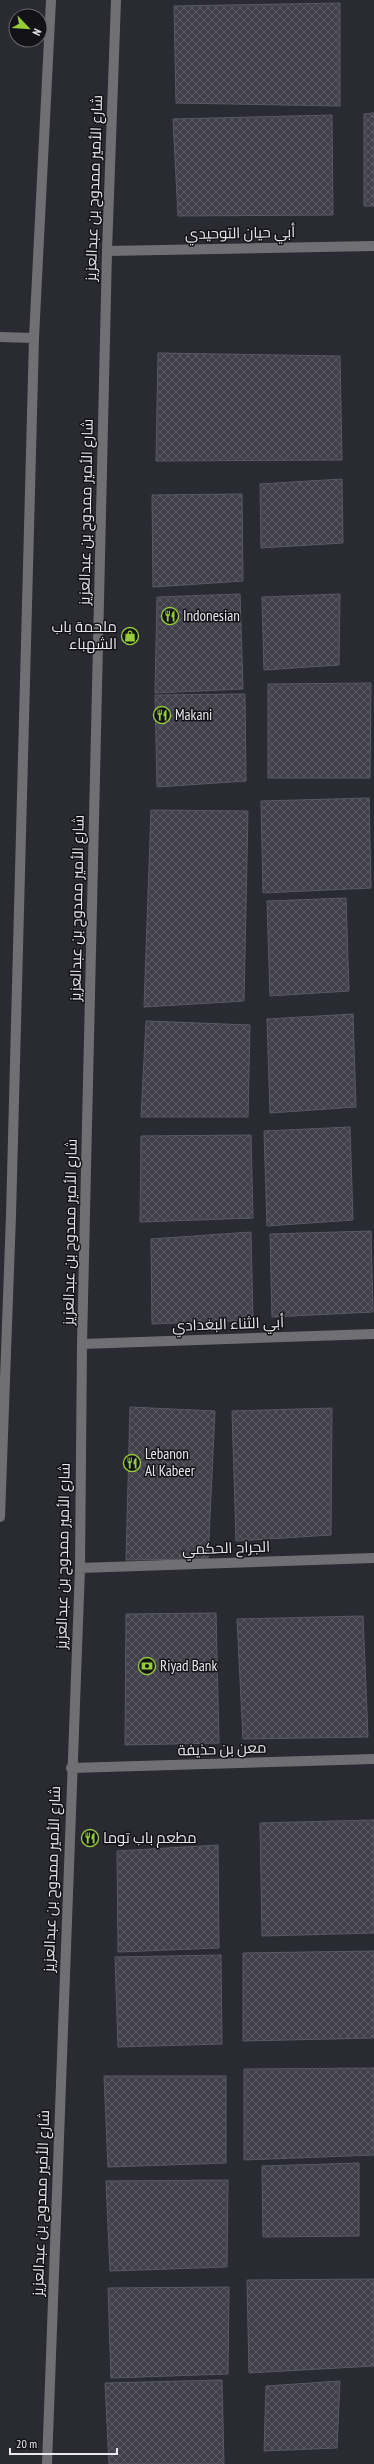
<svg xmlns="http://www.w3.org/2000/svg" width="374" height="2464" font-family="'PT Sans Narrow',Cairo,sans-serif">
<style>
.building{fill:url(#building-cross-hatch);stroke:#595963}
.lines{fill:none;stroke-linecap:round;stroke-linejoin:round}
.minor{stroke:#707074;stroke-width:10}
.labels{text-anchor:middle;stroke-width:3;stroke-linejoin:round;paint-order:stroke}
.street-label{font-size:15px;fill:#e9e8ef;stroke:#131317}
.poi-label{font-size:15px;fill:#e9e8ef;stroke:#131317;text-anchor:start}
</style>
<defs>
<pattern id="building-cross-hatch" width="8" height="8" patternUnits="userSpaceOnUse"><rect width="8" height="8" fill="#41404a"/><path d="M0 0l8 8M0 8l8-8" fill="none" stroke="#5c5c64"/></pattern>
</defs>
<rect width="100%" height="100%" fill="#2a2a33"/>
<path class="building" d="M340 3V106L176 103 174 6Z
M374 113V206H364V114Z
M332 115 333 215 178 216 173 119Z
M158 353 340 356 342 460 156 461Z
M342 479 343 543 261 548 260 484Z
M242 494 243 581 153 587 152 495Z
M240 594 243 689 155 693 157 597Z
M340 594 339 665 264 670 262 597Z
M371 683 370 778H268V684Z
M245 694 246 781 157 787 155 695Z
M369 798 371 888 263 893 261 801Z
M151 810 248 811 244 1001 144 1007Z
M346 898 349 991 270 996 267 901Z
M353 1014 356 1107 270 1113 267 1019Z
M146 1021 250 1025 248 1117H141Z
M350 1127 353 1220 267 1226 264 1131Z
M251 1135 253 1218 140 1222 141 1136Z
M371 1231 373 1312 272 1317 270 1234Z
M251 1232 253 1320 152 1324 151 1239Z
M130 1407 215 1411 208 1559 126 1560Z
M332 1408 331 1535 236 1541 232 1411Z
M216 1613 219 1743 125 1745 126 1614Z
M363 1616 368 1737 243 1739 237 1619Z
M374 1820V1933L262 1936 260 1823Z
M218 1845 219 1948 118 1952 117 1851Z
M374 1951V2038L243 2041V1953Z
M221 1955 222 2044 118 2047 115 1957Z
M374 2068V2155L244 2160V2069Z
M104 2076H226V2163L108 2167Z
M359 2163V2236L263 2237 262 2166Z
M228 2180 227 2267 110 2271 106 2181Z
M374 2279V2366L249 2373 247 2280Z
M229 2287 228 2374 111 2378 108 2288Z
M222 2380 224 2464H109L105 2383Z
M340 2381 337 2448 264 2451 266 2386Z"/>
<g class="lines">
<path class="minor" d="M107 251 374 246
M0 337 34 338
M82 1344 374 1334
M0 1517 11 1215 34 338 51 0
M80 1568 374 1558
M71 1768 374 1759
M47 2464 80 1568 82 1344 107 251 116 0"/>
</g>
<defs>
<g id="restaurant-ring" transform="scale(0.9)"><circle r="9.5" fill="#131317" stroke="#96cc39" stroke-width="1.5"/><path d="M-5-6h1v4h1v-4h1v4h1v-4h1v5L-1.5 .5V6h-2V.5L-5-1ZM5-6V6H3V1.5H1.5Q1.5-4 5-6Z" fill="#96cc39"/></g>
<g id="shop-ring" transform="scale(0.9)"><circle r="9.5" fill="#131317" stroke="#96cc39" stroke-width="1.5"/><path d="M-5-2.5h2.3a2.7 3.5 0 0 1 5.4 0H5L5.5 6h-11ZM-1.5-2.5h3a1.5 2.3 0 0 0-3 0Z" fill="#96cc39"/></g>
<g id="bank-ring" transform="scale(0.9)"><circle r="9.5" fill="#131317" stroke="#96cc39" stroke-width="1.5"/><path d="M-6-4H6V4H-6ZM0-2.3a2.3 2.3 0 1 0 0 4.6a2.3 2.3 0 1 0 0-4.6Z" fill="#96cc39"/></g>
</defs>
<g fill-rule="evenodd">
<use href="#restaurant-ring" x="170" y="616"/>
<use href="#shop-ring" x="130" y="636"/>
<use href="#restaurant-ring" x="162" y="715"/>
<use href="#restaurant-ring" x="132" y="1463"/>
<use href="#bank-ring" x="147" y="1666"/>
<use href="#restaurant-ring" x="90" y="1838"/>
</g>
<g class="labels">
<g class="street-label">
<text transform="translate(94 188) rotate(-88)" y="5">شارع الأمير ممدوح بن عبدالعزيز</text>
<text transform="translate(240 233) rotate(-1)" y="5">أبي حيان التوحيدي</text>
<text transform="translate(86 512) rotate(-89)" y="5">شارع الأمير ممدوح بن عبدالعزيز</text>
<text transform="translate(77 908) rotate(-89)" y="5">شارع الأمير ممدوح بن عبدالعزيز</text>
<text transform="translate(70 1232) rotate(-89)" y="5">شارع الأمير ممدوح بن عبدالعزيز</text>
<text transform="translate(228 1324) rotate(-2)" y="5">أبي الثناء البغدادي</text>
<text transform="translate(226 1548) rotate(-2)" y="5">الجراح الحكمي</text>
<text transform="translate(63 1556) rotate(-89)" y="5">شارع الأمير ممدوح بن عبدالعزيز</text>
<text transform="translate(222 1749) rotate(-2)" y="5">معن بن حذيفة</text>
<text transform="translate(52 1879) rotate(-88)" y="5">شارع الأمير ممدوح بن عبدالعزيز</text>
<text transform="translate(41 2203) rotate(-88)" y="5">شارع الأمير ممدوح بن عبدالعزيز</text>
</g>
<g class="poi-label">
<text x="183" y="621">Indonesian</text>
<text x="117" y="632" text-anchor="end">ملحمة باب<tspan x="117" dy="17">الشهباء</tspan></text>
<text x="175" y="720">Makani</text>
<text x="145" y="1459">Lebanon<tspan x="145" dy="17">Al Kabeer</tspan></text>
<text x="160" y="1671">Riyad Bank</text>
<text x="103" y="1843">مطعم باب توما</text>
</g>
</g>
<g transform="translate(28 28) rotate(115)"><circle r="19" fill="#131317" stroke="#69686d"/>
<path d="M0-3L7 15L0 10L-7 15Z" fill="#96cc39"/>
<text y="-6" font-size="11" font-weight="bold" text-anchor="middle" fill="#e9e8ef">N</text>
</g>
<path d="M10 2448v6h107v-6" fill="none" stroke="#e9e8ef" stroke-width="2"/>
<text x="16" y="2448" font-size="12" fill="#e9e8ef" stroke="#131317" stroke-width="3" paint-order="stroke">20 m</text>
</svg>
